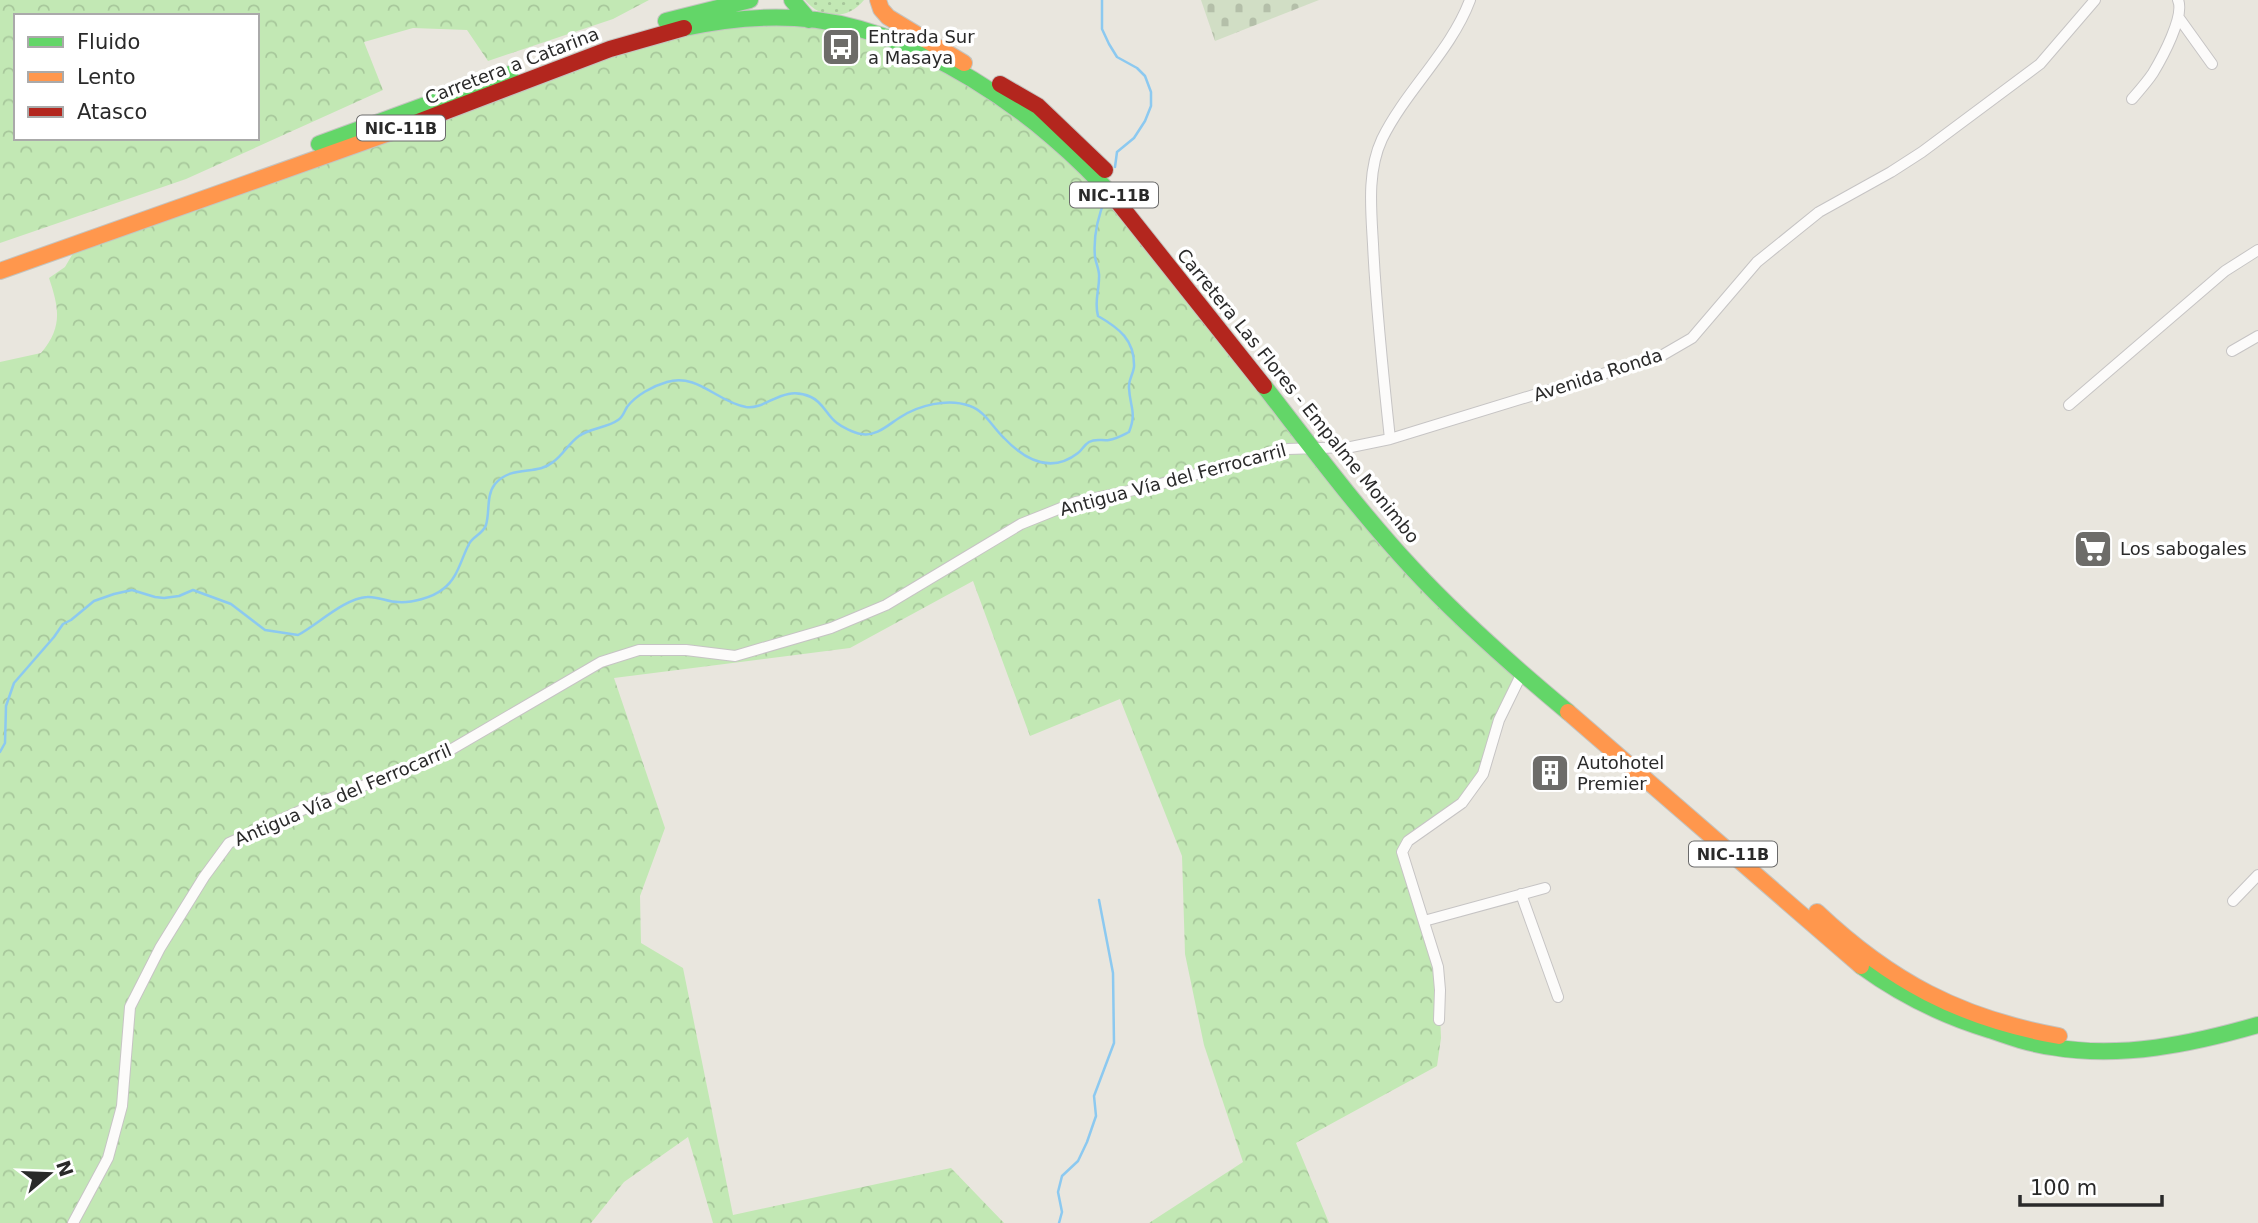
<svg xmlns="http://www.w3.org/2000/svg" width="2258" height="1223" font-family="'DejaVu Sans',sans-serif">
<style>
.grass{fill:url(#grass-dots)}
.forest{fill:url(#forest-crowns);fill-rule:evenodd}
.cemetery{fill:url(#cemetery-stones)}
.lines{fill:none;stroke-linecap:round;stroke-linejoin:round}
.stream{stroke:#8cc9f0;stroke-width:2.5}
.street-casing{stroke:#c6c4c4;stroke-width:12}
.fast-casing{stroke:#c4c4c0;stroke-width:18}
.slow-casing{stroke:#c4c4c0;stroke-width:18}
.jam-casing{stroke:#c4c4c0;stroke-width:18}
.street{stroke:#fcfbfa;stroke-width:10}
.fast{stroke:#63d668;stroke-width:16}
.slow{stroke:#ff974d;stroke-width:16}
.jam{stroke:#b3261e;stroke-width:16}
.labels{text-anchor:middle;stroke-width:7;stroke-linejoin:round;paint-order:stroke}
.shield{fill:#fff;stroke:#6a6a6a;stroke-width:2}
.shield-label{font-size:16px;font-weight:bold;fill:#2a2a2a}
.poi-label{font-size:18px;fill:#2a2a2a;stroke:#fff;text-anchor:start}
.street-label{font-size:18px;fill:#2a2a2a;stroke:#fff}
</style>
<defs>
<pattern id="grass-dots" width="8" height="8" patternUnits="userSpaceOnUse" patternTransform="scale(1.75)"><rect width="8" height="8" fill="#c2e8b4"/><path d="M2 2h.1M6 6h.1" fill="none" stroke="#a7c79b" stroke-width="1.8" stroke-linecap="round"/></pattern>
<pattern id="forest-crowns" width="20" height="18" patternUnits="userSpaceOnUse" patternTransform="scale(1.75)"><rect width="20" height="18" fill="#c2e8b4"/><path d="M2 6a3 3 0 1 1 6 0M12 15a3 3 0 1 1 6 0" fill="none" stroke="#a7c79b"/></pattern>
<pattern id="cemetery-stones" width="16" height="16" patternUnits="userSpaceOnUse" patternTransform="scale(1.75)"><rect width="16" height="16" fill="#d1dec5"/><path d="M2 7V4a2 2 0 0 1 4 0v3zM10 15v-3a2 2 0 0 1 4 0v3z" fill="#b4bfa9"/></pattern>
</defs>
<rect width="100%" height="100%" fill="#e9e6de"/>
<path class="grass" d="M805 0H864C848 20 821 20 805 0Z"/>
<path class="forest" d="M0 0H649L613 19 488 61 467 30 413 28 364 42 383 90 186 179 0 243ZM16 16H257V138H16Z
M756 19 896 41 1054 137 1349 495 1522 673 1483 774 1462 803 1424 827 1402 852 1438 967 1441 1038 1437 1066 1296 1143 1329 1223H1149L1243 1162 1204 1045 1185 954 1182 856 1120 699 1030 736 973 581 850 648 614 678 665 828 640 896 641 943 683 968 733 1215 951 1168 1004 1223H713L688 1137 624 1182 591 1223H0V362L41 353C63 327 59 308 49 278L65 267 79 243 604 51Z"/>
<path class="cemetery" d="M1201 0H1319L1215 41Z"/>
<g class="lines">
<path class="stream" d="M1102 0V29L1109 44 1117 57 1137 68 1145 76 1151 92V106L1145 121 1134 138 1117 152 1115 167
M0 752 5 743 6 706 14 683 54 637 63 624 71 620 94 601 114 594 132 590 155 597 164 598 179 596 193 590 231 604 265 630 298 635C317 625 345 598 367 597 377 596 388 602 398 602 411 603 432 598 443 589 458 578 461 559 469 544 473 536 483 534 486 525 490 512 486 495 495 484 512 464 537 476 553 462 563 455 569 443 579 436 590 428 607 428 618 420 623 417 624 412 627 407 636 395 653 386 667 382 698 373 717 402 746 407 767 410 782 384 811 397 823 402 827 416 837 423 842 427 854 433 861 434 876 437 888 425 899 418 918 405 948 398 970 406 985 411 993 428 1004 438 1025 460 1051 474 1078 453 1082 450 1084 445 1089 442 1096 438 1102 441 1109 440 1116 439 1123 435 1129 432 1137 412 1130 408 1129 388 1128 380 1133 375 1134 367 1135 340 1119 328 1098 316 1094 301 1099 292 1099 278 1100 271 1096 264 1095 257 1093 236 1098 216 1106 197
M1059 1223 1062 1212 1058 1192 1062 1176 1078 1161 1087 1142 1096 1116 1094 1096 1114 1043 1113 973 1099 900"/>
<g class="street-casing">
<path id="street" d="M2179 18 2212 64
M2132 99C2139 91 2147 82 2153 73 2162 58 2185 16 2178 0
M2232 351 2258 336
M2069 405 2225 271 2258 250
M1390 439C1383 374 1376 309 1373 244 1371 209 1367 171 1382 139 1406 90 1451 51 1470 0
M1521 894 1558 997
M2233 901 2258 875
M1424 921 1545 888
M1439 1020 1440 990 1438 967 1402 852 1408 841 1462 803 1483 774 1499 720 1522 673
M73 1223 108 1158 122 1106 130 1007 160 948 204 877 229 843 311 806 440 756 601 662 639 650H686L735 656 831 628 886 605 1021 524 1076 502 1153 486 1288 449 1351 447 1390 439 1661 356 1692 338 1757 262 1819 212 1891 172 1922 152 2040 64 2095 0"/>
</g>
<g class="fast-casing">
<path id="fast" d="M792 0 809 20
M666 21 750 0
M684 28C721 20 758 16 795 18 913 24 1042 114 1117 201
M319 144 510 74
M1264 386C1312 448 1359 511 1412 568 1460 620 1514 667 1568 712
M1861 966C1901 995 1943 1016 1990 1030 2010 1037 2030 1044 2052 1047 2121 1059 2192 1044 2258 1025"/>
</g>
<g class="slow-casing">
<path id="slow" d="M878 0 881 9 888 17 964 63
M0 271 389 133
M1568 712 1861 966
M1817 912C1890 981 1960 1018 2059 1036"/>
</g>
<g class="jam-casing">
<path id="jam" d="M1000 84 1038 106 1105 170
M389 133 610 49 684 28
M1117 201 1264 386"/>
</g>
<use href="#street" class="street"/>
<use href="#fast" class="fast"/>
<use href="#slow" class="slow"/>
<use href="#jam" class="jam"/>
</g>
<defs>
<g id="bus-square" transform="scale(2.0125)"><rect x="-9" y="-9" width="18" height="18" rx="4" fill="#6d6c69" stroke="#fff"/><path d="M-5-6H5V4H4V6H2V4H-2V6H-4V4H-5ZM-3.5-4V0h7V-4ZM-3.5 1.2v1.5H-2V1.2ZM2 1.2v1.5H3.5V1.2Z" fill="#fff"/></g>
<g id="supermarket-square" transform="scale(2.0125)"><rect x="-9" y="-9" width="18" height="18" rx="4" fill="#6d6c69" stroke="#fff"/><path d="M-6-5.5h2.5l.6 2H6L4.5 2H-2.5L-4.4-4H-6ZM-1.5 3.2a1.3 1.3 0 1 0 .1 0ZM3 3.2a1.3 1.3 0 1 0 .1 0Z" fill="#fff"/></g>
<g id="building-square" transform="scale(2.0125)"><rect x="-9" y="-9" width="18" height="18" rx="4" fill="#6d6c69" stroke="#fff"/><path d="M-4-6H4V6H1V3H-1V6H-4ZM-2.5-4.3h1.7v1.8h-1.7ZM.8-4.3h1.7v1.8H.8ZM-2.5-1h1.7V.8h-1.7ZM.8-1h1.7V.8H.8Z" fill="#fff"/></g>
</defs>
<g fill-rule="evenodd">
<use href="#bus-square" x="841" y="47"/>
<use href="#supermarket-square" x="2093" y="549"/>
<use href="#building-square" x="1550" y="773"/>
</g>
<g class="labels">
<g class="shield">
<rect x="357" y="115.5" width="88" height="25" rx="5"/>
<rect x="1070" y="182.5" width="88" height="25" rx="5"/>
<rect x="1689" y="841.5" width="88" height="25" rx="5"/>
</g>
<g class="shield-label">
<text x="401" y="134">NIC-11B</text>
<text x="1114" y="201">NIC-11B</text>
<text x="1733" y="860">NIC-11B</text>
</g>
<g class="poi-label">
<text x="868" y="43">Entrada Sur<tspan x="868" dy="21">a Masaya</tspan></text>
<text x="2120" y="555">Los sabogales</text>
<text x="1577" y="769">Autohotel<tspan x="1577" dy="21">Premier</tspan></text>
</g>
<g class="street-label">
<text transform="translate(512 66) rotate(-21)" y="6">Carretera a Catarina</text>
<text transform="translate(1598 375) rotate(-18)" y="6">Avenida Ronda</text>
<text transform="translate(1298 396) rotate(51)" y="6">Carretera Las Flores - Empalme Monimbo</text>
<text transform="translate(1173 480) rotate(-15)" y="6">Antigua Vía del Ferrocarril</text>
<text transform="translate(343 795) rotate(-23)" y="6">Antigua Vía del Ferrocarril</text>
</g>
</g>
<rect x="14" y="14" width="245" height="126" fill="#ffffff" stroke="#aaaaaa" stroke-width="2"/>
<rect x="28" y="37" width="35" height="10" fill="#63d668" stroke="#aaaaaa" stroke-width="2"/>
<text x="77" y="49" font-size="21" fill="#2a2a2a">Fluido</text>
<rect x="28" y="72" width="35" height="10" fill="#ff974d" stroke="#aaaaaa" stroke-width="2"/>
<text x="77" y="84" font-size="21" fill="#2a2a2a">Lento</text>
<rect x="28" y="107" width="35" height="10" fill="#b3261e" stroke="#aaaaaa" stroke-width="2"/>
<text x="77" y="119" font-size="21" fill="#2a2a2a">Atasco</text>
<g transform="translate(49 1174) rotate(71)" stroke="#ffffff" stroke-width="5" paint-order="stroke">
<path d="M0-5L12 26L0 18L-12 26Z" fill="#2a2a2a"/>
<text y="-10" font-size="19" font-weight="bold" text-anchor="middle" fill="#2a2a2a">N</text>
</g>
<path d="M2020 1195v10h142v-10" fill="none" stroke="#2a2a2a" stroke-width="3.5"/>
<text x="2030" y="1195" font-size="21" fill="#2a2a2a" stroke="#ffffff" stroke-width="5" paint-order="stroke">100 m</text>
</svg>
